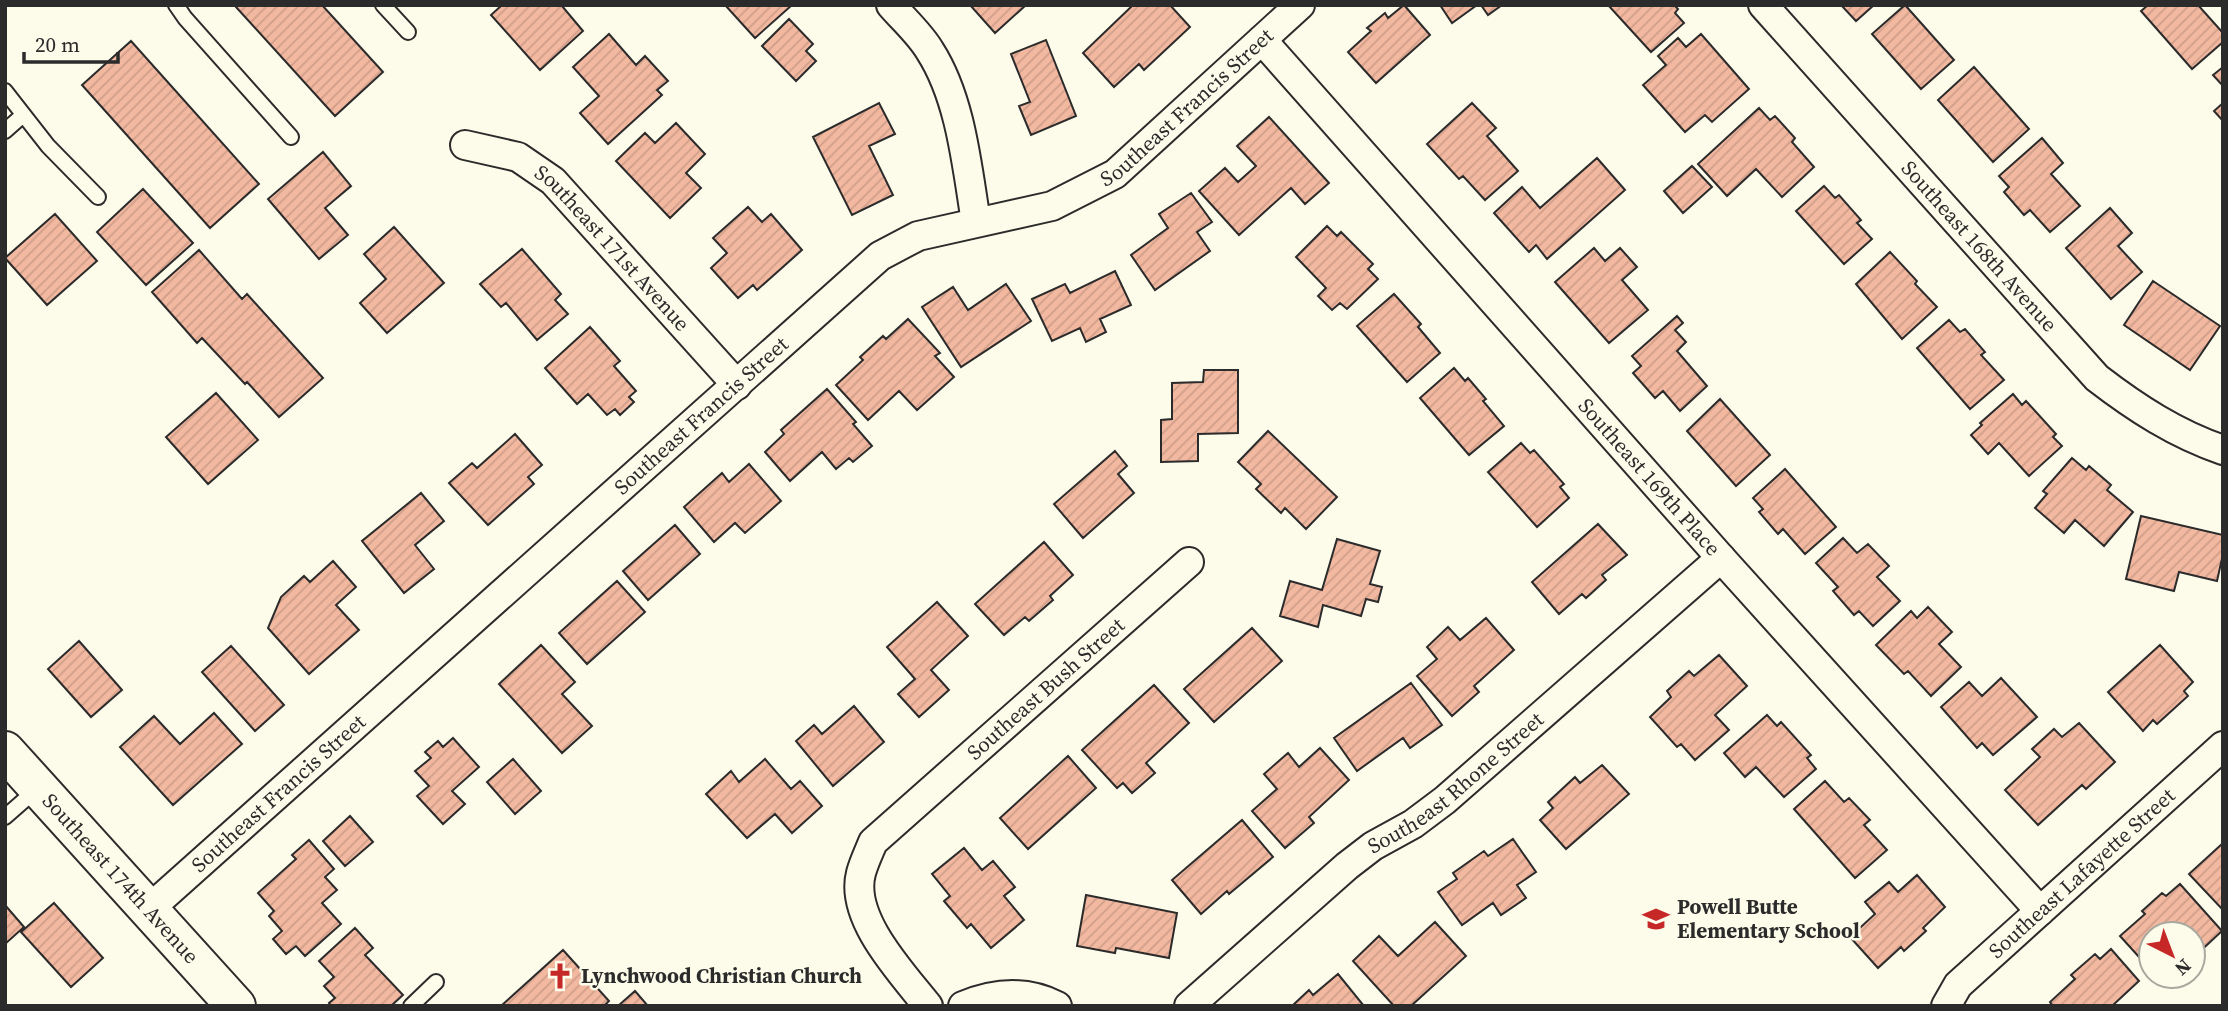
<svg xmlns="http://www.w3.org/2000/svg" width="2228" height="1011" font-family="'Source Serif 4',serif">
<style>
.building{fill:url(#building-hatch);stroke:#2b2b2b;stroke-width:2}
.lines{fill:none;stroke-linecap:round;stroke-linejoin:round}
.lane-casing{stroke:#2b2b2b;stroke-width:18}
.street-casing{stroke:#2b2b2b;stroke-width:32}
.secondary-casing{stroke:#2b2b2b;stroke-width:42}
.lane{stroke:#fdfbea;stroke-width:14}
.street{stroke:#fdfbea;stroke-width:28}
.secondary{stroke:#fdfbea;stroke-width:38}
.labels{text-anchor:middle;stroke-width:5;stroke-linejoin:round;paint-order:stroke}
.street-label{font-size:21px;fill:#2b2b2b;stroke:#fdfbea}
.poi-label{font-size:21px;font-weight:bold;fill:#2b2b2b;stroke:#fdfbea;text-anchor:start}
</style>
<defs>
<pattern id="building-hatch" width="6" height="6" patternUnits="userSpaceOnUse" patternTransform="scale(1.75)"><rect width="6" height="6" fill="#f2b8a0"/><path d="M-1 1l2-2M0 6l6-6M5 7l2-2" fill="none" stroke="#d09e8a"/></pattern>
</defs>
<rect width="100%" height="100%" fill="#fdfbea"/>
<path class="building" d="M237 5H322L383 72 335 116 236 7Z
M502 5H563L562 6 583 31 540 70 491 15Z
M725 5H792L755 38Z
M970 5H1026L995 33Z
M1133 5H1170L1190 27 1144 70 1139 64 1114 87 1083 53Z
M1404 5 1430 35 1376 83 1348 52 1371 31 1367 28 1385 13 1388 18Z
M1440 5H1477L1452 23Z
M1481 5H1502L1488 15Z
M1608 5H1674L1678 9 1675 13 1684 23 1651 52Z
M1841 5H1874L1856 21Z
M1905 5 1954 60 1921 89 1872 34Z
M2148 5H2198L2223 33V42L2192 69 2141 11Z
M789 19 813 44 806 51 816 61 796 81 762 46Z
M609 34 636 65 645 56 668 81 657 90 662 95 608 144 580 113 599 96 573 67Z
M1701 34 1749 89 1712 122 1705 115 1685 132 1643 85 1666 65 1658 56 1678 38 1686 47Z
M1046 40 1076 116 1031 135 1019 106 1030 102 1011 54Z
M131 41 259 184 210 228 82 85Z
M1974 67 2029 129 1993 162 1938 100Z
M2223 67V86L2213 75Z
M879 103 895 134 869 146 893 195 852 215 813 137Z
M1472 103 1496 128 1487 136 1518 171 1485 200 1463 176 1459 179 1427 144Z
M2223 103V121L2214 111Z
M1759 108 1770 120 1775 116 1795 138 1792 142 1814 167 1782 197 1756 169 1727 196 1698 164Z
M1269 117 1329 183 1305 204 1291 188 1239 235 1199 191 1225 168 1238 182 1256 166 1237 146Z
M676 123 705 154 686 173 701 188 670 218 616 161 645 133 655 143Z
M2042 138 2063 163 2051 174 2080 206 2050 232 2030 210 2024 215 2004 192 2009 187 1999 176Z
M323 152 351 186 325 208 348 235 319 259 268 199Z
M1597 158 1625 190 1547 259 1536 245 1529 252 1494 213 1522 187 1540 208Z
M1692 166 1712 187 1683 213 1664 191Z
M1824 186 1835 198 1839 195 1861 220 1857 223 1872 239 1844 264 1796 211Z
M143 189 193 243 146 285 97 232Z
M1191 193 1212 222 1197 232 1210 251 1155 290 1131 255 1168 228 1159 214Z
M748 207 762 222 771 214 802 250 757 290 753 285 738 298 711 268 727 253 713 238Z
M2110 208 2132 233 2118 246 2142 272 2111 299 2066 248Z
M55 214 97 261 47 305 5 258Z
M1327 226 1337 236 1341 232 1373 264 1368 269 1378 279 1347 309 1340 303 1332 310 1318 296 1326 288 1296 257Z
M394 227 444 283 387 333 360 303 386 279 364 254Z
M1594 248 1605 261 1620 248 1637 267 1622 280 1648 310 1609 343 1555 282Z
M522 249 561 294 555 300 568 314 537 340 506 303 501 307 480 284Z
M199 250 242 299 247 294 323 378 279 417 247 382 245 384 202 338 197 343 152 292Z
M1890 252 1917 281 1915 284 1937 307 1902 339 1856 284Z
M1115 271 1131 305 1100 319 1106 332 1086 342 1080 328 1052 341 1032 299 1065 284 1070 293Z
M2153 281 2220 326 2190 370 2124 325Z
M1006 284 1031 321 961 367 922 307 953 287 968 310Z
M1394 294 1421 324 1418 327 1440 353 1407 382 1357 326Z
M1677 316 1683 323 1675 330 1686 342 1677 351 1707 386 1680 411 1663 391 1655 398 1633 373 1641 366 1632 356Z
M908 319 940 353 935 356 954 377 917 410 899 391 868 420 836 385 863 360 860 357 883 336 886 339Z
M1949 320 1960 332 1965 329 1985 352 1981 355 2004 380 1970 409 1917 348Z
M590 327 620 361 614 366 636 391 629 397 634 402 620 415 615 409 607 415 588 394 577 404 545 368Z
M1454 368 1465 381 1468 378 1486 399 1483 401 1504 426 1469 455 1420 398Z
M1204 370H1238V433L1198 434V461L1161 462V420L1172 419V383L1203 382Z
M827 389 856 422 853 424 872 446 853 462 849 458 836 469 822 452 790 481 765 452 784 434 781 430Z
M216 393 258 440 208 484 166 437Z
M2013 394 2022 405 2026 401 2056 434 2053 437 2062 446 2029 476 1999 443 1988 454 1971 435 1982 425 1980 423Z
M1720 399 1770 455 1736 486 1687 431Z
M1268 431 1337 497 1306 529 1285 508 1281 513 1256 489 1261 484 1238 462Z
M515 434 542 465 528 477 534 484 488 525 449 483 472 463 477 468Z
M1521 443 1530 453 1534 450 1564 484 1560 487 1569 498 1537 527 1488 472Z
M1115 451 1127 466 1118 474 1134 493 1083 538 1054 504Z
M2072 458 2086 470 2089 466 2111 485 2107 490 2133 512 2104 546 2075 520 2064 533 2035 508 2047 494 2043 491Z
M749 464 781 501 745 533 735 523 714 542 684 507 722 473 729 482Z
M1785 469 1836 527 1805 554 1783 529 1778 534 1759 512 1763 509 1753 498Z
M421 493 444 521 415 545 434 569 404 593 362 541Z
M2141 516 2223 535V554L2217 581 2179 572 2174 591 2126 579Z
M1598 524 1627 555 1602 575 1606 580 1586 598 1582 594 1559 614 1532 582Z
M675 525 700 554 648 600 623 571Z
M1843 538 1857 553 1868 544 1889 566 1877 577 1900 601 1873 626 1859 611 1854 615 1833 591 1838 587 1816 563Z
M1337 539 1380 551 1370 584 1382 587 1378 602 1366 599 1361 616 1323 605 1318 627 1280 616 1290 581 1322 590Z
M1044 542 1073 575 1050 596 1053 600 1029 621 1025 617 1004 635 975 604Z
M333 561 356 587 336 605 359 630 309 674 268 628 281 597 304 576 310 582Z
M617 581 645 612 587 664 559 633Z
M937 602 968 636 931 670 949 690 919 717 898 694 915 679 887 647Z
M1928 607 1952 632 1939 644 1961 667 1931 696 1908 671 1904 674 1876 645 1911 611 1917 618Z
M1486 618 1514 650 1474 686 1479 692 1452 716 1417 676 1437 659 1427 647 1448 627 1460 640Z
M1252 628 1282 661 1214 722 1184 689Z
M79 641 122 690 91 717 48 669Z
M541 645 575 682 562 694 592 726 562 753 499 684Z
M2160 645 2193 682 2184 691 2188 696 2157 724 2153 720 2143 731 2108 692Z
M231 646 284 705 255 731 202 672Z
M1719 655 1747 686 1715 715 1729 730 1695 760 1681 744 1677 747 1650 717 1671 697 1667 691 1689 671 1694 676Z
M2001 678 2037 717 1993 755 1982 743 1977 748 1941 707 1969 682 1982 696Z
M1411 683 1442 725 1410 748 1403 738 1357 771 1334 738Z
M1154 685 1189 723 1146 763 1155 773 1132 793 1123 783 1117 788 1082 750Z
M854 706 884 742 833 786 796 741 814 725 822 734Z
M214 713 242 744 173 805 120 747 154 716 180 744Z
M1767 715 1777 726 1781 722 1811 755 1807 758 1816 769 1784 797 1756 767 1745 777 1724 753Z
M2079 723 2115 762 2086 789 2082 785 2038 825 2005 790 2040 757 2032 749 2054 729 2062 737Z
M453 738 479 767 452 791 465 804 443 824 417 796 429 786 415 771 431 758 425 752 438 741 443 747Z
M1320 748 1349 780 1309 817 1314 823 1285 848 1252 811 1277 789 1264 774 1288 753 1299 767Z
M1068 756 1096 788 1028 849 1000 818Z
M513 759 541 791 515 814 487 782Z
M765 759 791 789 800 781 822 806 792 833 775 814 747 838 706 794 731 771 739 782Z
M1602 765 1629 794 1566 849 1540 820 1553 808 1548 802 1575 777 1580 783Z
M1825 781 1844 802 1849 798 1870 820 1864 825 1887 850 1855 878 1794 809Z
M350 816 373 842 345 866 323 841Z
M1242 820 1273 857 1229 894 1227 891 1201 914 1172 880Z
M1513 839 1536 872 1517 885 1526 898 1501 915 1493 903 1462 925 1438 892 1457 879 1453 873 1484 851 1488 856Z
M309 840 334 869 325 877 337 890 322 903 341 924 305 956 296 946 286 954 273 939 282 931 269 916 274 911 258 893 296 859 292 855Z
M2223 843V910L2189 874Z
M964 848 982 870 993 861 1015 887 1004 896 1024 920 991 948 971 924 967 928 944 901 950 896 932 874Z
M1917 875 1945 907 1923 928 1926 931 1904 951 1901 947 1878 968 1850 937 1875 914 1865 902 1889 882 1898 892Z
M2180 884 2222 931 2194 957 2193 934H2151L2149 968 2120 936 2145 914 2142 911 2162 893 2166 896Z
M1086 895 1177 913 1169 958 1116 948 1115 953 1077 946Z
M54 903 103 958 71 987 21 932Z
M5 905 24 927 5 944Z
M1435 922 1466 956 1411 1006H1394L1353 961 1379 936 1398 956Z
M355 928 373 948 365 955 403 995 391 1006H331L329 1003 335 998 324 986 334 977 319 961Z
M2111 949 2139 981 2112 1006H2053L2050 1002 2075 979 2071 975 2095 954 2100 959Z
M563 950 609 1001 604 1006H501Z
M1338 974 1364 1006H1292L1309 990 1313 995Z
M635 991 648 1006H618Z"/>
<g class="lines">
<g class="lane-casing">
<path id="lane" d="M176 5 185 18 291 137
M383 5 408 32
M5 91 48 146 98 197
M5 131 23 115
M5 817 37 789
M411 1006 436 982"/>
</g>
<g class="street-casing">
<g id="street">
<path d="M891 5C904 20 920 34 930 51 961 99 967 167 976 222"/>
<path id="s1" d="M1763 5 2097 378C2136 408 2176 434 2223 450"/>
<path id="s2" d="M1262 40 1721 558 2040 911"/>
<path id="s3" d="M465 145 518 157 553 181 737 385"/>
<path id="s4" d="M148 910 880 256 918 236 1052 206 1115 174 1300 5"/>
<path id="s5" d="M928 1006C902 973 849 918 861 873 864 862 869 852 873 842L1189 562"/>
<path d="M963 1006C994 993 1026 990 1057 1006"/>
<path id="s6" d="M1189 1006 1347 866 1373 846 1413 824 1445 800 1721 558"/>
<path id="s7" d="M1946 1006 1958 985 2223 746"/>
</g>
</g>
<g class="secondary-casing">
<g id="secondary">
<path id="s8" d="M5 751 236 1006"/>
</g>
</g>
<use href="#lane" class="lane"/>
<use href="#street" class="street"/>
<use href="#secondary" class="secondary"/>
</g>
<defs>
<g id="school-bare" transform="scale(2.1)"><path d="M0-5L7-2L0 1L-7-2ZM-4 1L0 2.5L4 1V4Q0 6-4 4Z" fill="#c62828" stroke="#fdfbea" stroke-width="2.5" paint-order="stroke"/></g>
<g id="church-bare" transform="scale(2.1)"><path d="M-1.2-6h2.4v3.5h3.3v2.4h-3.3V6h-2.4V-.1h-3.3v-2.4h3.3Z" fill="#c62828" stroke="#fdfbea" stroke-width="2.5" paint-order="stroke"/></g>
</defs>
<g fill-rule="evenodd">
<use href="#school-bare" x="1656" y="919"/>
<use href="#church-bare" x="560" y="976"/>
</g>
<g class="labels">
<g class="street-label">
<text dy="7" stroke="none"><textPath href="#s4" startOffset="1330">Southeast Francis Street</textPath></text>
<text dy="7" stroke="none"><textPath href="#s1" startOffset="324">Southeast 168th Avenue</textPath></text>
<text dy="7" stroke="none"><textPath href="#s3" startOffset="186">Southeast 171st Avenue</textPath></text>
<text dy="7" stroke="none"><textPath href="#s4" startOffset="742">Southeast Francis Street</textPath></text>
<text dy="7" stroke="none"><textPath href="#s2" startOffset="584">Southeast 169th Place</textPath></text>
<text dy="7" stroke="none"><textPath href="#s5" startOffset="418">Southeast Bush Street</textPath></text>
<text dy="7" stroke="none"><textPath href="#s6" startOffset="348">Southeast Rhone Street</textPath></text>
<text dy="7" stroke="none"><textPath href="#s4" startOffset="175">Southeast Francis Street</textPath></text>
<text dy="7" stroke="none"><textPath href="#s7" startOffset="191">Southeast Lafayette Street</textPath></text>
<text dy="7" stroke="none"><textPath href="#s8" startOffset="172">Southeast 174th Avenue</textPath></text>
</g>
<g class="poi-label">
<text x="1677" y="914">Powell Butte<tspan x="1677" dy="24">Elementary School</tspan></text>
<text x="581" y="983">Lynchwood Christian Church</text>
</g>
</g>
<rect width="2228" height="1011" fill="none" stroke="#2b2b2b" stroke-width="14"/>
<g transform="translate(2172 955) rotate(138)"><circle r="33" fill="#fdfbea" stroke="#a9a89e" stroke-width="2"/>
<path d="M0-5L12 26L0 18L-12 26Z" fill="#c62828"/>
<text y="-10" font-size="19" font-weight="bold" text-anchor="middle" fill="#2b2b2b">N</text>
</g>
<path d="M24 52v10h94v-10" fill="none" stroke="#2b2b2b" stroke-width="3.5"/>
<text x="35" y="52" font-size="21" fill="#2b2b2b" stroke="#fdfbea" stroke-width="5" paint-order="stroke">20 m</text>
</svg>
